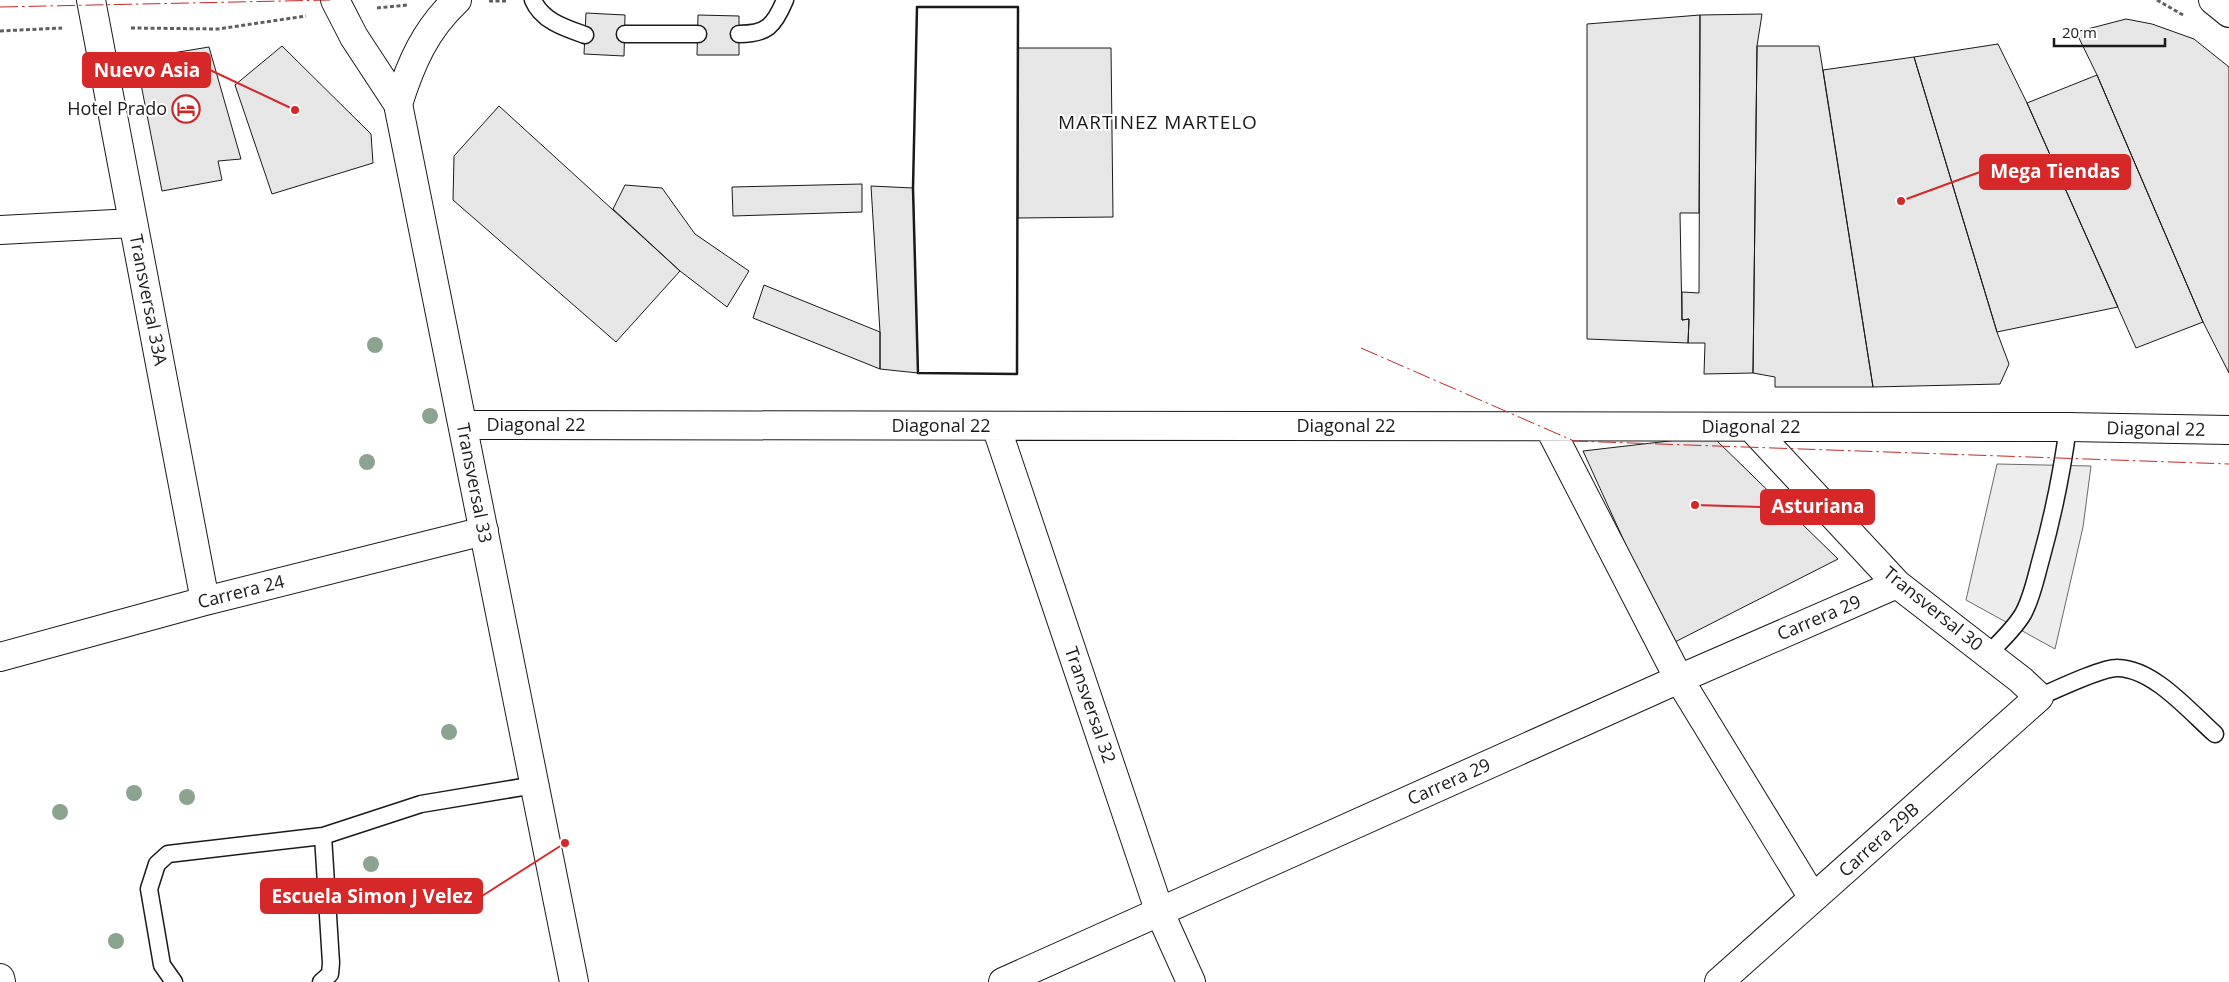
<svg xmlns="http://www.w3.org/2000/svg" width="2229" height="982" font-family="'Open Sans',sans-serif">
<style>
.built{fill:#ededed;stroke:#6a6a6a}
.building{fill:#e6e6e6;stroke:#1a1a1a}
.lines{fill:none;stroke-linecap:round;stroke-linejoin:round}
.lane-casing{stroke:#1a1a1a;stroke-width:19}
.street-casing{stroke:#1a1a1a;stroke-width:30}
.secondary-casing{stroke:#1a1a1a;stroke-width:30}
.primary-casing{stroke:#1a1a1a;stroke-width:30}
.path{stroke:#5f5f5f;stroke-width:3;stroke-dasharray:4 2.5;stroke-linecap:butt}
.lane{stroke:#fff;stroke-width:16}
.street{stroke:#fff;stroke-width:28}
.secondary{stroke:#fff;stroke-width:28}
.primary{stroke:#fff;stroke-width:28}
.wall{stroke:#1a1a1a;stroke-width:2.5}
.power{stroke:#c62828;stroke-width:1;stroke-dasharray:18 4 2.5 4;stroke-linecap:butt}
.tree{fill:#8aa48f}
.labels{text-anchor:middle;stroke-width:4;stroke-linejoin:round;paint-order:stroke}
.poi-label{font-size:18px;fill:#1a1a1a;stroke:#fff;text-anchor:end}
.street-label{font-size:18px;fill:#1a1a1a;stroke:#fff}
.neighbourhood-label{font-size:19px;letter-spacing:1px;fill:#1a1a1a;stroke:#fff}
.leader{fill:none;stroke:#d62828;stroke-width:2}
.callout-dot{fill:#d62828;stroke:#fff;stroke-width:2}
.callout{fill:#d62828;stroke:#d62828;stroke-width:2}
.callout-label{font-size:19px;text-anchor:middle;font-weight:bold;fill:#fff}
</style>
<rect width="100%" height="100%" fill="#fff"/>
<path class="built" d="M1997 464 2091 466 2083 527 2055 649 1966 600Z"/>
<path class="building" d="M586 13 625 15 624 56 584 54Z
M1762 14 1757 46 1753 373 1704 374 1705 343H1688L1689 319 1682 320V292L1699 293 1700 15Z
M698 15 739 16V55H697Z
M1700 15 1699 213H1680L1682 320 1689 319 1688 343 1587 339V24Z
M2126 19 2152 24 2194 39 2229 67V373L2203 322 2097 75 2076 32Z
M1998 44 2027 103 2118 307 1997 332 1914 57Z
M282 46 371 134 373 163 272 194 235 85Z
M1757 46H1819L1873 387H1775V377L1753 373Z
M209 47 241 159 218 161 222 180 162 191 136 59Z
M1018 48H1111L1113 217 1018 218Z
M1914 57 1997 332 2009 364 2000 384 1873 387 1823 70Z
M2097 75 2203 322 2136 348 2027 103Z
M499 106 680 271 616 342 453 200 454 156Z
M862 184V212L733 216 732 187Z
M625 185 662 188 695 234 749 271 727 307 680 271 613 209Z
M871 186 913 188 918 373 880 369V332Z
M764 285 880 332V369L753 318Z
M1712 436 1838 559 1671 644 1583 451Z"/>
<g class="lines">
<g class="lane-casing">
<path id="lane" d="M533 0C542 21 565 28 585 35
M625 34H698
M739 34C767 34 774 26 785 0
M1988 654C2000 642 2014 629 2023 614 2032 598 2036 577 2041 559 2053 516 2062 472 2068 427
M2039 697C2055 690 2103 667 2118 668 2154 669 2189 711 2215 734
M174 982 162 965 149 889 157 864 168 854 323 836 421 804 535 785
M321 982 330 974 331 963 323 836"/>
</g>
<g class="street-casing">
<path id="street" d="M91 0 205 601
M0 230 133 223
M463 425 2068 427 2229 430
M996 426 1160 913 1191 982
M1549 427 1679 679 1813 898
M0 657 205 601 484 531
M0 978 1 982
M1003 982 1679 679 1897 584
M1719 982 2039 697 2021 680 1897 584 1751 427"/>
</g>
<g class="secondary-casing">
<path id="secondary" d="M335 0 354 37 398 104 574 982"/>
</g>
<g class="primary-casing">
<path id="primary" d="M2213 0 2229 13
M398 104C411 63 425 30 457 0"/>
</g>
<path class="path" d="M2157 0 2183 15
M489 1H508
M377 8 408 5
M131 28 218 29 306 16
M0 31 62 28"/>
<use href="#lane" class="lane"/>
<use href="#street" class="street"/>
<use href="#secondary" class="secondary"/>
<use href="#primary" class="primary"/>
<path class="wall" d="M917 7H1018L1017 374 918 373 913 188Z"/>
<path class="power" d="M0 7 330 0
M1361 348 1574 441 2229 464"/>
</g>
<g class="tree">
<circle cx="375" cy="345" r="8"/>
<circle cx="430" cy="416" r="8"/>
<circle cx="367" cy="462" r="8"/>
<circle cx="449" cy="732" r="8"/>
<circle cx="134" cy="793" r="8"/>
<circle cx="187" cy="797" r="8"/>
<circle cx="60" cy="812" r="8"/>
<circle cx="371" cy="864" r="8"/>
<circle cx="116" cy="941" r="8"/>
</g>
<defs>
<g id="hotel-ring" transform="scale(1.4375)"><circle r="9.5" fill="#fff" stroke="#c62828" stroke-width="1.5"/><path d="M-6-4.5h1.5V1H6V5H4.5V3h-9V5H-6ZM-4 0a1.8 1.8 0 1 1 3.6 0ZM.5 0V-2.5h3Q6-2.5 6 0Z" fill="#c62828"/></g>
</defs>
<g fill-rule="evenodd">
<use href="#hotel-ring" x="186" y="109"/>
</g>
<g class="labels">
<g class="poi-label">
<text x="167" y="115">Hotel Prado</text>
</g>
<g class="street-label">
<text transform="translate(148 300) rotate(79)" y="6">Transversal 33A</text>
<text x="536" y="431">Diagonal 22</text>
<text x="941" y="432">Diagonal 22</text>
<text x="1346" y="432">Diagonal 22</text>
<text x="1751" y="433">Diagonal 22</text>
<text transform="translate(2156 429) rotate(1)" y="6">Diagonal 22</text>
<text transform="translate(474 483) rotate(79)" y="6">Transversal 33</text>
<text transform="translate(241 592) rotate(-14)" y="6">Carrera 24</text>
<text transform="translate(1933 609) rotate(39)" y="6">Transversal 30</text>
<text transform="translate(1819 618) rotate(-23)" y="6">Carrera 29</text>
<text transform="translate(1090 705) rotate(71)" y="6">Transversal 32</text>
<text transform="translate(1449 782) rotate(-24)" y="6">Carrera 29</text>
<text transform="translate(1879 840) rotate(-42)" y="6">Carrera 29B</text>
</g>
<g class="neighbourhood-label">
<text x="1158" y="129">MARTINEZ MARTELO</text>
</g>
</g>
<path class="leader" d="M295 110L210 70M1901 201L1980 172M1695 505L1761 507M565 843L482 896"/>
<g class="callout-dot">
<circle cx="295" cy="110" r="5"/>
<circle cx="1901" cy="201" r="5"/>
<circle cx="1695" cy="505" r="5"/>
<circle cx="565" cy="843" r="5"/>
</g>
<g class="callout">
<rect x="83" y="53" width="127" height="34" rx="5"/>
<rect x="1980" y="155" width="150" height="34" rx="5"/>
<rect x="1761" y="490" width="113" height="34" rx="5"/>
<rect x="261" y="879" width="221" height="34" rx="5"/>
</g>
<g class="callout-label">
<text x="147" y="77">Nuevo Asia</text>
<text x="2055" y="178">Mega Tiendas</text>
<text x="1818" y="513">Asturiana</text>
<text x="372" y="903">Escuela Simon J Velez</text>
</g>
<path d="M2054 38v8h111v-8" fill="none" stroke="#1a1a1a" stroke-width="2.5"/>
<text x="2062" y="38" font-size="15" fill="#1a1a1a" stroke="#ffffff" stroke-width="4" paint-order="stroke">20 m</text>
</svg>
